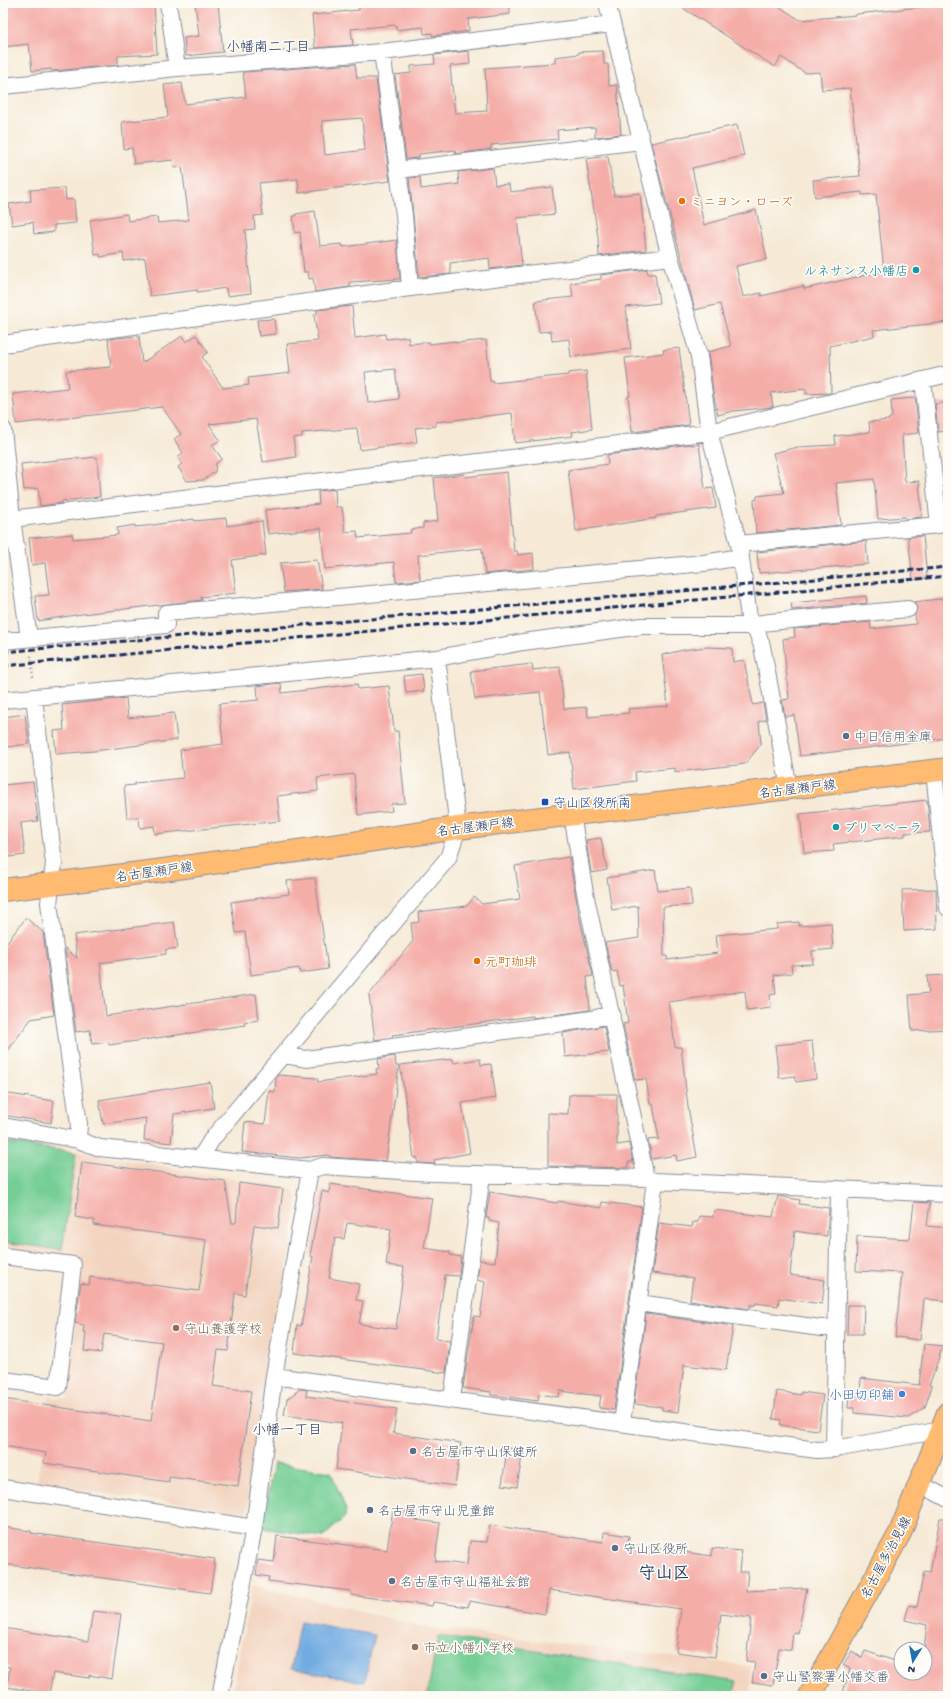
<svg xmlns="http://www.w3.org/2000/svg" width="951" height="1699" font-family="'Gochi Hand','Klee One',sans-serif">
<style>
.built{fill:#f3d4bf}
.green{fill:#75ce94;stroke:#487e79}
.water{fill:#72abe1;stroke:#466da0}
.building{fill:#f5ada8;fill-rule:evenodd}
.lines{fill:none;stroke-linecap:round;stroke-linejoin:round}
.street-casing{stroke:#888c9a;stroke-width:18}
.primary-casing{stroke:#888c9a;stroke-width:24}
.path{stroke:#888c9a;stroke-width:2.5;stroke-dasharray:1 3;stroke-linecap:butt}
.street{stroke:#fff;stroke-width:16}
.primary{stroke:#ffbb71;stroke-width:22}
.rail{stroke:#1b2f5e;stroke-width:3;stroke-dasharray:6 3;stroke-linecap:butt}
.food-dot{fill:#e8710a;stroke:#fdfcf7;stroke-width:1.5}
.culture-dot{fill:#0f9aa8;stroke:#fdfcf7;stroke-width:1.5}
.service-dot{fill:#5c6f8a;stroke:#fdfcf7;stroke-width:1.5}
.transit-dot{fill:#1a4fb4;stroke:#fdfcf7;stroke-width:1.5}
.education-dot{fill:#8d6e63;stroke:#fdfcf7;stroke-width:1.5}
.shop-dot{fill:#3f7fe0;stroke:#fdfcf7;stroke-width:1.5}
.labels{text-anchor:middle;stroke-width:3.5;stroke-linejoin:round;paint-order:stroke}
.food-label{font-size:13px;fill:#c56008;stroke:#fdfcf7;text-anchor:start}
.culture-label{font-size:13px;fill:#0d838f;stroke:#fdfcf7;text-anchor:end}
.service-label{font-size:13px;fill:#4e5e75;stroke:#fdfcf7;text-anchor:start}
.street-label{font-size:13px;fill:#1b2f5e;stroke:#fdfcf7}
.transit-label{font-size:13px;fill:#164399;stroke:#fdfcf7;text-anchor:start}
.education-label{font-size:13px;fill:#785e54;stroke:#fdfcf7;text-anchor:start}
.shop-label{font-size:13px;fill:#366cbe;stroke:#fdfcf7;text-anchor:end}
.neighbourhood-label{font-size:14px;fill:#1b2f5e;stroke:#fdfcf7}
.district-label{font-size:17px;font-weight:bold;fill:#1b2f5e;stroke:#fdfcf7}
</style>
<rect width="100%" height="100%" fill="#fdfcf7"/>
<filter id="ink" filterUnits="userSpaceOnUse"><feTurbulence type="fractalNoise" baseFrequency=".025" numOctaves="2"/><feDisplacementMap in="SourceGraphic" scale="8" xChannelSelector="R" yChannelSelector="G"/><feConvolveMatrix kernelMatrix="1 2 1 2 8 2 1 2 1" color-interpolation-filters="sRGB"/></filter>
<filter id="wash" filterUnits="userSpaceOnUse"><feTurbulence type="fractalNoise" baseFrequency=".012" numOctaves="4" result="noise"/><feDisplacementMap in="SourceGraphic" scale="16" xChannelSelector="R" yChannelSelector="G"/><feGaussianBlur stdDeviation="0.9" result="paint"/><feColorMatrix in="noise" values="0 0 0 0 0 0 0 0 0 0 0 0 0 0 0 0 0 1.4 0 .05"/><feComposite in="paint" operator="in"/></filter>
<g filter="url(#wash)">
<rect width="100%" height="100%" fill="#f6ead6"/>
<path class="built" d="M3 1138 291 1189 298 1198 247 1512 37 1485 49 1397 67 1399 84 1259 3 1248Z
M253 1585 425 1627 751 1666 750 1696H232Z"/>
<path class="green" d="M3 1142 76 1153 62 1250 3 1242Z
M274 1463 331 1472 346 1510 345 1517 323 1537 261 1528Z
M438 1636 737 1682 733 1696H427Z"/>
<path class="water" d="M300 1621 374 1635 365 1682 291 1669Z"/>
<g id="blocks">
<path class="building" d="M28 3H154L157 54 118 56V65L65 70 52 71 51 69 32 71 29 44 3 47V5Z
M195 3H218L223 52 186 56 184 38 199 36Z
M359 3H510V14L468 19 469 31 432 36V33L424 34 423 27 396 30V25L351 29 353 45 315 48 312 15 359 10Z
M675 3H774L800 20 857 15V14L948 4V322L873 330 874 336 830 346 831 393 806 394V389L771 393 773 407 733 411 718 415 713 392 708 352 731 346 720 304 695 310 651 143 737 125 744 156 692 168 704 225 756 210 767 259 736 266 743 297 761 293V296L804 286V289L884 271 876 194 862 195V192L815 197 813 180 860 176 850 88 822 90 820 72 805 73 781 57 775 67Z
M469 51 470 64 450 66 455 113 487 111 485 68 555 63V57L579 54V52L603 51 604 64H608L609 86 617 85 621 134 595 137V127L557 130 558 139 491 145V149L456 154 455 150 419 154V158L406 159 395 75 411 73V66L435 64 434 55Z
M355 64 357 78H376L390 181 299 193 298 179 259 183 263 215 254 216 255 229 245 230 251 293 227 296 226 288 197 292V290L150 296 145 258 124 261 123 253 100 257V254L95 255 90 220 127 214 128 221 157 217 158 223 189 220 182 167 174 168 173 160 134 164 132 148 124 149 122 122 168 117 164 85 182 83 185 104 246 97 243 72ZM362 118 365 150 325 155 322 121Z
M608 156 614 196 640 193 646 250 599 256 598 237 586 159Z
M493 168 495 185 509 184 510 192 552 187 555 214 517 218 522 265 490 269 489 258 450 263 451 274 419 277 413 214 409 178 420 177 421 189 459 184 458 172Z
M65 188 66 200 74 199 76 223 54 225V232L34 234 33 222 12 225 9 204 31 201 30 190Z
M315 211 320 246 342 244 343 247 397 240 400 279 350 282V287L315 292 313 278 309 279 308 272H304L300 232 295 233 293 216H296V214Z
M647 269 648 274H655L659 303 626 307 631 349 571 357 569 339 552 341 551 331 539 332 535 301 573 297 571 283 601 279V275Z
M352 306 355 338 385 334 386 339 408 337 409 344 429 342 430 344 455 341V343L486 340 490 381H493V383L568 375V373L586 371 592 429 572 432 573 436 515 443 512 413 436 422V426L415 428 417 442 360 450 357 428 302 433V437L293 438 296 457 263 462 256 419 209 424 220 440 212 445 222 459 216 463 215 472 203 480 187 481 178 467 182 464 177 457 183 453 174 439 181 434 162 407 16 424 13 394 68 388 66 371 111 367 108 339 139 336 142 363 182 336 186 342 196 335 208 352 202 357 223 388 249 385 248 378 290 373 287 344 318 341 314 315 317 314V310ZM395 369 399 399 368 403 365 372Z
M274 319 276 334 259 336 257 320Z
M679 348 689 425 632 432 628 396H630L625 358 664 353 663 350Z
M915 398 919 433 902 435 905 482 919 481 922 517 906 519 905 517 878 519 874 479 836 483 841 525 756 533 754 500 757 499V496L784 493 773 453 798 447 836 445 835 436 870 432 869 422 889 420V418L892 417 891 400Z
M948 402V431L938 432 935 404Z
M691 444V445L699 444 705 489 713 488 716 508 656 516V518L576 531 568 470 608 464 607 455Z
M97 457 100 497 62 501V503L40 506 38 488 24 490 21 464 77 458V459Z
M507 472 514 551H517L518 555 533 553 534 569 485 574 482 548 418 555 420 580 396 582 394 562 325 569 321 528 268 534 265 510 319 504 318 491 335 489 336 507H342L345 532 357 531 358 538 411 533 410 530 423 528V523L438 521 434 478 464 474 465 477Z
M226 518 227 526 262 521 266 555 232 560 236 593 201 597 202 600 82 614 38 621 35 596 49 595 45 563 32 565 29 538 72 534 73 539 118 535 117 528 135 525V527L146 526 194 519V521Z
M923 536 927 578 913 580 908 537Z
M866 541 868 564 759 573 757 552Z
M317 560 322 589 284 592 280 563Z
M866 596 867 603 792 610 791 603Z
M948 598V738L800 756 794 715 785 717 782 700 789 699 783 639 795 637 794 629 870 622 871 629 916 624 915 615 917 608 914 602Z
M707 647 732 648 733 662 744 660 753 705 763 703 766 720 759 721 761 744 745 764 675 772V768L635 772 636 781 574 789 570 752 548 755 540 692 475 699 471 671 532 664 533 670 560 667 564 709 587 707 588 717 629 713 628 709 668 706 662 655 683 650Z
M422 674 424 691 406 693 404 676Z
M281 683 282 693 357 684 358 689 389 686 394 731H398L405 803 391 804 392 811 358 815 354 774 317 778 318 791 277 796 280 821 155 834 154 826 140 828 139 817 127 818 124 786 135 785V783L183 778 180 750 223 744 219 704 258 700 257 686Z
M126 698 128 718 174 713 177 740 94 751 56 754 54 731 64 730 62 705Z
M25 714 29 744 7 747 4 717Z
M33 782 38 821 21 823 25 855 9 857 5 825H3V785Z
M927 800 930 832 905 833V836L833 844 834 851 804 853 800 814Z
M601 838 607 870 591 873 586 840Z
M569 857 579 915 593 976 587 977 590 1010 533 1018V1016L392 1035 393 1037 375 1040 369 995 413 941 411 923 419 922 418 912 467 906 474 897 482 904 520 899 515 866Z
M655 870 658 891 690 888 692 905 663 907 664 956H667V960L718 953 716 935 777 929V924L799 922V926L831 923 833 949 812 951 813 964 791 965 792 973 774 975 776 994 770 995 771 1007 747 1010 745 991 669 1002 675 1047H681L688 1107 697 1157 677 1161 676 1155 652 1159 648 1140 659 1139 653 1104H650L646 1079 635 1080 623 1024 628 1023 623 985 620 986 617 971 612 972 605 943 639 938 638 906 612 910 607 878Z
M315 878 328 969 300 973 299 968 251 975 245 932 236 933 231 902 289 894 287 881Z
M936 889 937 929 904 931 902 890Z
M26 918 43 932 54 1015 31 1019 3 1057V947Z
M174 922 178 948 165 950 166 954 100 963 106 1016 256 994 259 1020 244 1022 245 1025 109 1045V1042L92 1044 90 1030 76 1032 65 948 77 958 74 935Z
M948 975V1029L912 1031 909 995 929 993 927 976Z
M604 1026 609 1052 565 1057 563 1033Z
M812 1041 816 1079 796 1082 794 1076 779 1078 775 1045Z
M395 1056 396 1066H399L386 1161 330 1157 329 1155 300 1158 242 1152 245 1122 265 1124 269 1091 275 1092 276 1078 278 1075 317 1078 318 1082 377 1074 376 1069 379 1068 378 1059Z
M453 1059 454 1063 480 1059 481 1065 491 1064 496 1098 462 1103 470 1153 434 1160 435 1164 418 1163 417 1157 414 1158 400 1065Z
M210 1082 214 1108 174 1114 171 1143 144 1140 146 1118 103 1124 99 1100Z
M3 1093 54 1101 51 1123 3 1115Z
M573 1094H617V1145L629 1143 633 1162H628V1168L548 1166V1113L568 1114 569 1095H573Z
M82 1162 225 1181 232 1223H236L239 1183 283 1189 278 1228 254 1225 245 1295 235 1293 228 1351 218 1350 213 1386 251 1391 238 1486 169 1477V1482L44 1463 46 1453 3 1446V1399L151 1421 162 1342 104 1334 101 1353 84 1351 86 1332H83L84 1325 75 1323 81 1283 89 1285 90 1277 199 1291 206 1240 94 1225V1220L75 1217Z
M330 1184 432 1198 424 1248 450 1252V1255L461 1257 459 1276 445 1275 436 1339 450 1341 446 1373 294 1353 297 1325 301 1326 313 1256H310L322 1191 329 1193ZM347 1223 391 1229 386 1265 404 1267 396 1329 359 1324 363 1301 356 1300 359 1284 329 1278 335 1238 344 1239Z
M490 1192 557 1203 558 1201 601 1208 602 1202 642 1207 614 1410 599 1408 601 1396 560 1391 559 1397 539 1394 538 1401 491 1395V1392L463 1388 474 1316 480 1317 485 1282 477 1280 480 1260 495 1262 499 1223 489 1221V1218H486Z
M778 1196 800 1200 799 1204 829 1208 827 1236 795 1231 790 1275 825 1280 822 1304 779 1298 778 1306 756 1303 755 1305H750V1309L690 1300 693 1278 652 1273 659 1223 692 1227 693 1222H698L699 1216 713 1217 714 1210 773 1217Z
M914 1202 930 1203 927 1226 948 1228 946 1261 948 1262V1301L924 1299 920 1340 895 1337 902 1273 856 1271 857 1236 910 1239Z
M848 1305H864L863 1334H847Z
M646 1314 733 1326 726 1370 684 1365 678 1412 662 1410V1407L634 1404Z
M924 1344 943 1346 929 1386H932L925 1407 908 1418 854 1413V1408H848L849 1392 860 1393 861 1378 919 1385Z
M300 1389 307 1390 306 1396 397 1409 393 1433 461 1443 455 1486 336 1469 342 1423 284 1415 287 1399Z
M777 1391 801 1395V1392L823 1395 818 1430 780 1425 781 1420 773 1419Z
M507 1448 523 1450 517 1487 502 1485Z
M393 1509 416 1512 415 1520 440 1523 435 1561 467 1565 470 1541 487 1542 490 1525 603 1542 604 1532 629 1536 628 1544 712 1556V1548L741 1551 739 1572H748L746 1591 807 1588 798 1633 793 1632 791 1650 779 1648 773 1685 752 1682 755 1662 746 1661 751 1618 721 1614 715 1657 676 1652 681 1609 549 1590 545 1614 469 1601 468 1607 433 1602 432 1606 351 1595V1591L268 1581 269 1577 256 1575 258 1560 274 1562 277 1536 387 1550Z
M940 1518H948V1696H842L850 1669 843 1665 852 1651 862 1658 865 1651 901 1663V1673H925V1649H924L927 1625 905 1620 909 1605 917 1607 924 1571 930 1572Z
M3 1527 31 1531V1533L215 1559 210 1593 3 1564Z
M93 1611 121 1614 112 1679 89 1675V1678L53 1673 49 1694 7 1687 10 1667 3 1666V1628L88 1641Z"/>
</g>
</g>
<g filter="url(#ink)">
<use href="#blocks" fill-opacity="0" stroke="#888c9a" stroke-width="1"/>
<g class="lines">
<g class="street-casing">
<path id="street" d="M168 3 177 68
M607 3 670 257 699 356 709 432 739 544 750 625 757 632 762 646 789 788
M382 52 404 215 410 288
M3 86 177 68 382 52 612 24
M398 170 641 141
M3 344 410 288 670 257
M3 429 12 519 29 638
M3 520 503 459 709 432 948 374
M739 544 939 525 923 380
M3 641 166 625V613L704 563 741 557
M34 698 54 863 49 903 70 1063 79 1124 78 1140
M3 700 258 676 437 658 523 642 642 626H742L770 622 908 609
M934 771 948 908
M572 814 585 893 646 1178
M284 1055 306 1059 592 1019 612 1014
M3 1126 78 1140 100 1148 310 1170 323 1166 432 1173 646 1178 655 1181 948 1194
M201 1157 212 1139 448 858 458 828 437 658
M3 1256 73 1265 58 1387 3 1380
M638 1303 821 1328H835
M274 1376 817 1450 834 1449 942 1430
M452 1399 482 1175
M622 1423 655 1181
M834 1449 839 1190
M920 1484 948 1499
M3 1488 254 1528
M220 1696 254 1528 274 1376 310 1170"/>
</g>
<g class="primary-casing">
<path id="primary" d="M3 890 156 871 458 828 948 769
M810 1696 900 1533 948 1413"/>
</g>
<path class="path" d="M31 656 33 679"/>
<use href="#street" class="street"/>
<use href="#primary" class="primary"/>
<path class="rail" d="M3 652 948 567
M3 666 948 576"/>
</g>
</g>
<g class="food-dot">
<circle cx="682" cy="201" r="4"/>
<circle cx="477" cy="961" r="4"/>
</g>
<g class="culture-dot">
<circle cx="916" cy="270" r="4"/>
<circle cx="836" cy="827" r="4"/>
</g>
<g class="service-dot">
<circle cx="846" cy="736" r="4"/>
<circle cx="413" cy="1451" r="4"/>
<circle cx="370" cy="1510" r="4"/>
<circle cx="615" cy="1548" r="4"/>
<circle cx="392" cy="1581" r="4"/>
<circle cx="764" cy="1676" r="4"/>
</g>
<rect class="transit-dot" x="541" y="798" width="8" height="8" rx="2"/>
<g class="education-dot">
<circle cx="176" cy="1328" r="4"/>
<circle cx="415" cy="1647" r="4"/>
</g>
<circle class="shop-dot" cx="902" cy="1394" r="4"/>
<g class="labels">
<g class="food-label">
<text x="690" y="206">ミニヨン・ローズ</text>
<text x="485" y="966">元町珈琲</text>
</g>
<g class="culture-label">
<text x="908" y="275">ルネサンス小幡店</text>
<text x="844" y="832" text-anchor="start">プリマベーラ</text>
</g>
<g class="service-label">
<text x="854" y="741">中日信用金庫</text>
<text x="421" y="1456">名古屋市守山保健所</text>
<text x="378" y="1515">名古屋市守山児童館</text>
<text x="623" y="1553">守山区役所</text>
<text x="400" y="1586">名古屋市守山福祉会館</text>
<text x="772" y="1681">守山警察署小幡交番</text>
</g>
<g class="street-label">
<text transform="translate(797 788) rotate(-7)" y="5">名古屋瀬戸線</text>
<text transform="translate(475 826) rotate(-7)" y="5">名古屋瀬戸線</text>
<text transform="translate(154 871) rotate(-8)" y="5">名古屋瀬戸線</text>
<text transform="translate(885 1557) rotate(-62)" y="5">名古屋多治見線</text>
</g>
<g class="transit-label">
<text x="553" y="807">守山区役所南</text>
</g>
<g class="education-label">
<text x="184" y="1333">守山養護学校</text>
<text x="423" y="1652">市立小幡小学校</text>
</g>
<g class="shop-label">
<text x="894" y="1399">小田切印舗</text>
</g>
<g class="neighbourhood-label">
<text x="268" y="51">小幡南二丁目</text>
<text x="287" y="1434">小幡一丁目</text>
</g>
<g class="district-label">
<text x="664" y="1578">守山区</text>
</g>
</g>
<rect width="951" height="1699" fill="none" stroke="#fdfcf7" stroke-width="16"/>
<g transform="translate(913 1661) rotate(191)"><circle r="19" fill="#fdfcf7" stroke="#a3aaba"/>
<path d="M0-3L7 15L0 10L-7 15Z" fill="#1f6fb2"/>
<text y="-6" font-size="11" font-weight="bold" text-anchor="middle" fill="#1b2f5e">N</text>
</g>
</svg>
